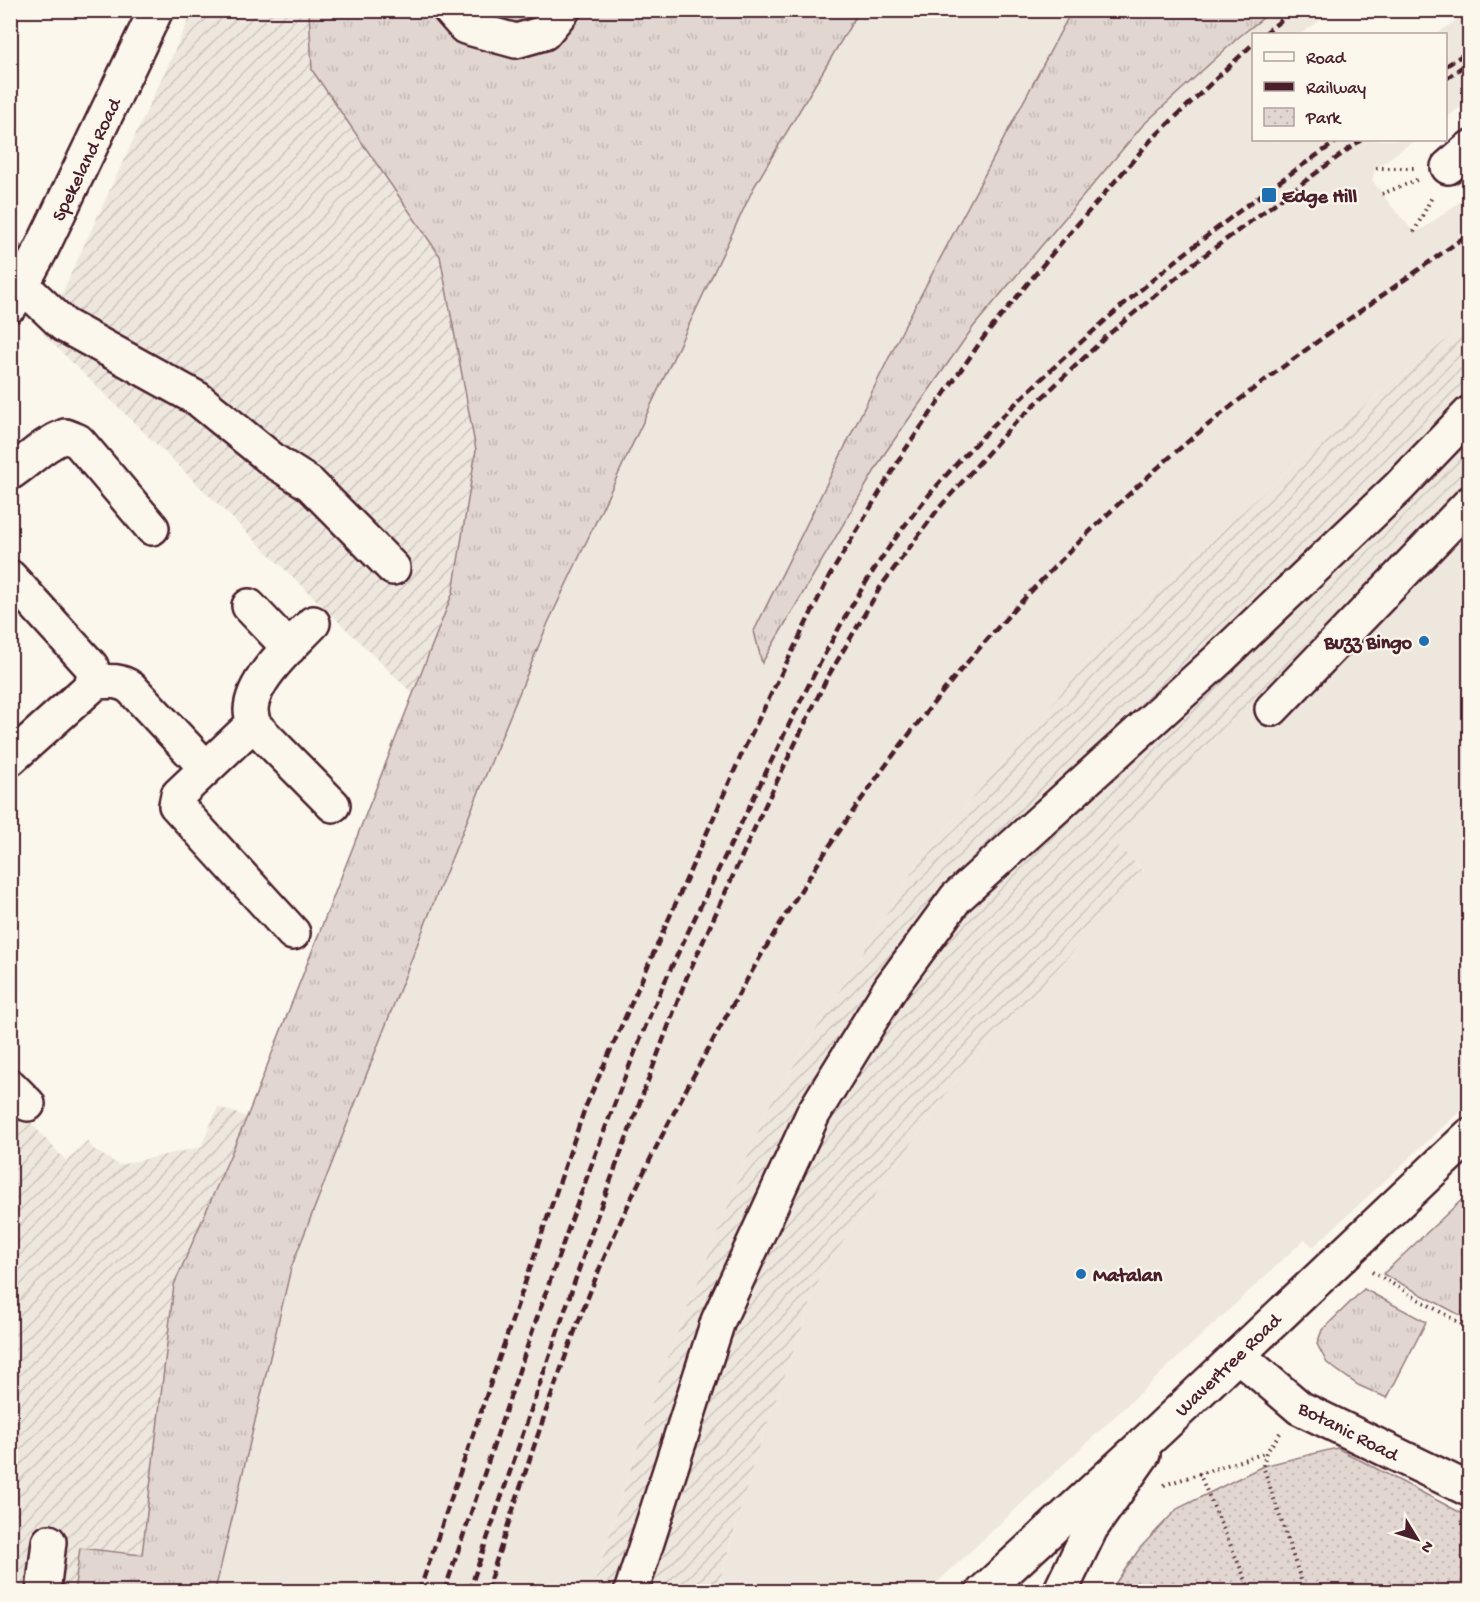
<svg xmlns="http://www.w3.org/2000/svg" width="1480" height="1602" font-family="'Gochi Hand',sans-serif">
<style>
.built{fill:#eee7de}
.industrial{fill:url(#industrial-furrows)}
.grass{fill:url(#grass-tufts);stroke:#967b7e;stroke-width:1.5}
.park{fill:url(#park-dots);stroke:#967b7e;stroke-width:1.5}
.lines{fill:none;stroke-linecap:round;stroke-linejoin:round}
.minor-casing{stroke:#4a1f2b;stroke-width:38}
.major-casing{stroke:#4a1f2b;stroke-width:38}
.path{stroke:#4a1f2b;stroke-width:4;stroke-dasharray:1.5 4.5;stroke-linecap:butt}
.minor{stroke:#fbf7ec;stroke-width:33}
.major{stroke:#fbf7ec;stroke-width:33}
.rail{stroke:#4a1f2b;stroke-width:4.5;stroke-dasharray:9 4.5;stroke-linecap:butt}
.poi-dot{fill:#1f6fb2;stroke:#fbf7ec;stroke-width:2}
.labels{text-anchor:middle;stroke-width:4.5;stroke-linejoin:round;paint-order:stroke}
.street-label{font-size:20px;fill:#4a1f2b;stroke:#fbf7ec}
.poi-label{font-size:20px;font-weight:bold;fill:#4a1f2b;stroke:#fbf7ec;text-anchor:start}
</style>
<defs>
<pattern id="industrial-furrows" width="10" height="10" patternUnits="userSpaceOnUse" patternTransform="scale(1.5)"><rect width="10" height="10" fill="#eee7de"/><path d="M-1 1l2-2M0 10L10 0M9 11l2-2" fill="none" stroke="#cec6bf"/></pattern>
<pattern id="grass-tufts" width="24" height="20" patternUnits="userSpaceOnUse" patternTransform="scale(1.5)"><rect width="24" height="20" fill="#e2d7d0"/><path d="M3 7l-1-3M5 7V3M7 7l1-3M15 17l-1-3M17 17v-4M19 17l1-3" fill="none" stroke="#c3b8b3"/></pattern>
<pattern id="park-dots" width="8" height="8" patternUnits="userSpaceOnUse" patternTransform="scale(1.5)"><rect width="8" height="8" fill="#e2d7d0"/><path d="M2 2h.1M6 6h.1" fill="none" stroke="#c3b8b3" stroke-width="1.8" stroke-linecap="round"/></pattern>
</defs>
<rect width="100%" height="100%" fill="#fbf7ec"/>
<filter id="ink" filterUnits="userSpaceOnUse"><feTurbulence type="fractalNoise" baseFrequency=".0167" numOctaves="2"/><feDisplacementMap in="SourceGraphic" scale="12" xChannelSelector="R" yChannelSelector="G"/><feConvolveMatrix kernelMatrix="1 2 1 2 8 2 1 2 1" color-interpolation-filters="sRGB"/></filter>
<g filter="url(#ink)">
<path class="built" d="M859 11H1072L906 323 754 630 762 662 885 453 974 326 1143 125 1246 31 1271 11H1333L1301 34H1254V140H1415L1376 168 1372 180 1389 203 1414 232 1424 228 1469 195V321L1303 456 1116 628 917 864 765 1113 660 1377 591 1591 215 1592 291 1268 435 899 548 623 754 187Z
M1469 11V101L1446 118V34H1436Z
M1469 471V1103L1313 1247 1305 1239 928 1591 717 1592 755 1458 822 1272 948 1091 1144 871 1116 844Z"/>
<path class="industrial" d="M193 11H309L312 70 440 256 476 450 453 592 412 693 43 334Z
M1469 321V471L1117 844 1144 872 948 1091 822 1272 755 1458 717 1591 591 1592 660 1377 765 1113 917 864 1116 628 1303 456Z
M10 1100 66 1161 87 1140 93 1149 119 1165 201 1147 218 1107 247 1117 174 1286 142 1555 80 1548 74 1591H11Z"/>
<path class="grass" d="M1072 10 1272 11 1240 36 1143 125 974 326 885 453 762 663 754 631 906 323Z
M309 11H859L754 187 548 623 435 899 291 1268 215 1591 74 1592 80 1548 142 1555 174 1285 247 1117 453 592 476 450 440 256 312 70Z
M1469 1193V1320L1383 1274Z
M1364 1289 1426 1322 1387 1398 1358 1385 1327 1363 1317 1344 1322 1330Z"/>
<path class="park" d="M11 239 21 246 11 268Z
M1337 1448 1469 1517V1591H1110L1140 1548 1177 1509 1263 1466Z"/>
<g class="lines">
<g class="minor-casing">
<path id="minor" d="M450 10 465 27 516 41 544 33 563 10
M1448 167 1470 148
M23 286 64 325 198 399 274 461 310 484 393 568
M11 305 41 250 156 10
M10 473C30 460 43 444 65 436L78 441 152 528
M10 577 91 666 96 682
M249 606 289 648
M313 623C293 644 252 679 251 710 251 714 253 720 253 724L333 805
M1272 709 1470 503
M253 724 178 795 176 805 293 933
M10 759 96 682C110 681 120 680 131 688L206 768
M10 1086 28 1104
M1238 1355 1300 1408 1470 1490
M43 1592 49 1542
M631 1592 718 1321 813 1114 891 987 956 898 1218 660 1399 487 1470 413
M1060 1592 1091 1528 1143 1454"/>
</g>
<g class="major-casing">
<path id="major" d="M983 1592 1161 1428 1470 1135"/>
</g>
<path class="path" d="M1376 168H1417
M1382 194 1419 179
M1414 232 1433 195
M1372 1272 1470 1329
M1280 1433 1266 1453 1263 1466 1305 1592
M1199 1473 1251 1592
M1164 1485 1265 1453"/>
<use href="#minor" class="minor"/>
<use href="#major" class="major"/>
<path class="rail" d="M1264 34 1294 10
M1446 66 1470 50
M1446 79 1470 61
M419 1592 585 1108 744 749 829 577 905 450 984 337 1056 249 1151 140 1254 43
M444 1592C508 1406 567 1219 641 1037 674 956 715 878 753 799 804 694 853 585 929 495 966 451 1008 410 1051 370 1141 285 1237 209 1339 140
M469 1592 595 1222 686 979 761 814 826 680 881 586 939 508 1010 428 1109 334 1194 263 1361 140
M486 1592C523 1480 558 1367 604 1258 636 1185 673 1112 712 1042 763 949 818 858 881 772 957 667 1045 571 1140 484 1241 390 1358 314 1470 233"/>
</g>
</g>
<g class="poi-dot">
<rect x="1261" y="187" width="16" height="16" rx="3"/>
<circle cx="1424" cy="641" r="6"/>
<circle cx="1081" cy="1274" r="6"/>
</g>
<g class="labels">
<g class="street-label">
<text transform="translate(85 159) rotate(-64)" y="7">Spekeland Road</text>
<text transform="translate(1227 1364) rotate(-44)" y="7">Wavertree Road</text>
<text transform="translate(1349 1430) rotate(27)" y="7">Botanic Road</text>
</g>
<g class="poi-label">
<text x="1282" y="202">Edge Hill</text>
<text x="1412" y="648" text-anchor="end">Buzz Bingo</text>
<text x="1093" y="1281">Matalan</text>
</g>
</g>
<rect width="1480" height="1602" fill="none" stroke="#fbf7ec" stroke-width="36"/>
<rect x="18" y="18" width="1444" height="1566" fill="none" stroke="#4a1f2b" stroke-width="2" filter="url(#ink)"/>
<rect x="1252" y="33" width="195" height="108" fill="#fbf7ec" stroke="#b4a19f" stroke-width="1.5"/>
<rect x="1264" y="52" width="30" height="9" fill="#fbf7ec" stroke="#b4a19f" stroke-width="1.5"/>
<text x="1306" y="63" font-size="18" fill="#4a1f2b">Road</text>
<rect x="1264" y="82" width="30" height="9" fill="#4a1f2b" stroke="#b4a19f" stroke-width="1.5"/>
<text x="1306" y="93" font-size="18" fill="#4a1f2b">Railway</text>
<rect x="1264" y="108" width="30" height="18" fill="url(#park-dots)" stroke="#b4a19f" stroke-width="1.5"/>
<text x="1306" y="123" font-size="18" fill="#4a1f2b">Park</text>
<g transform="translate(1417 1539) rotate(128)" stroke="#fbf7ec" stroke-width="4.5" paint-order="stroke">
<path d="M0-4.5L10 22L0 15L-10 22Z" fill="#4a1f2b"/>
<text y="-9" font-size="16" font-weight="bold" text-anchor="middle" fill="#4a1f2b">N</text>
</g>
</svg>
